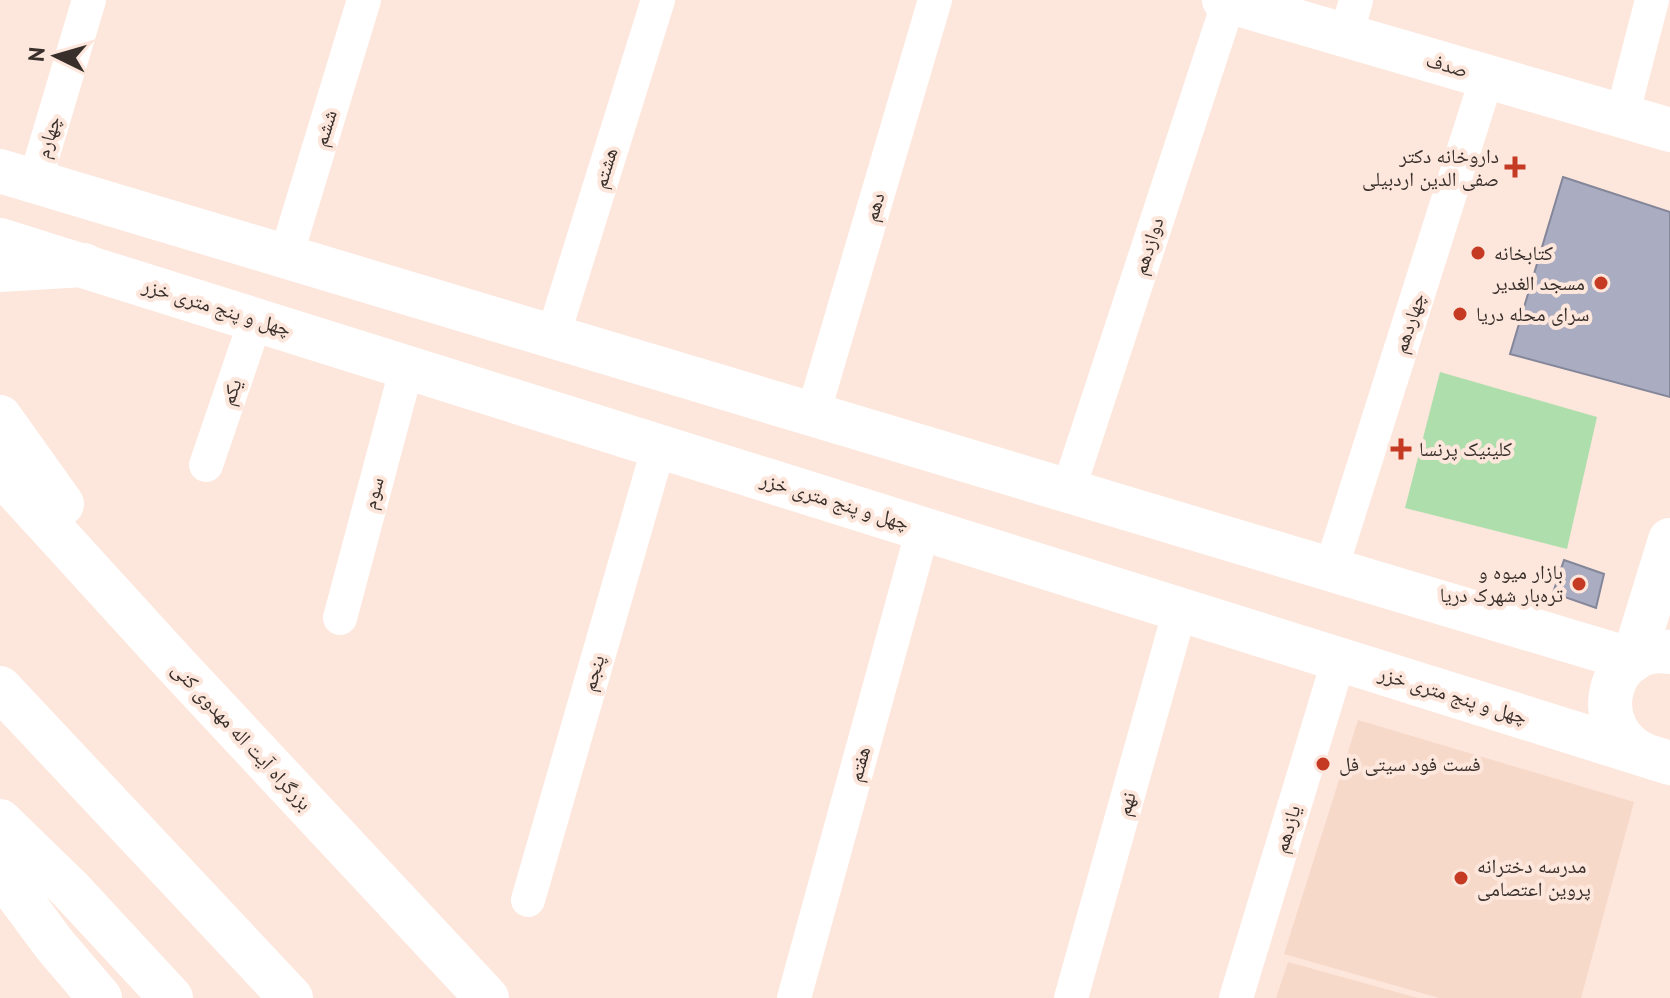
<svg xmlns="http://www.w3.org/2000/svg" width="1670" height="998" font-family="'PT Sans','Noto Naskh Arabic',sans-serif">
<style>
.built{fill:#f7d9ca}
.green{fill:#afdead}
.building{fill:#aaacc1;stroke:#84869a;stroke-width:2}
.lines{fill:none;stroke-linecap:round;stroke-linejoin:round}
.street{stroke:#fff;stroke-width:34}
.secondary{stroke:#fff;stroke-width:44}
.primary{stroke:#fff;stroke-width:44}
.highway{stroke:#fff;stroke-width:44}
.poi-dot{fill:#c53a23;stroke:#fde6db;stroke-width:3}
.labels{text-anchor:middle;stroke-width:8;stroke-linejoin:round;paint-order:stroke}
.street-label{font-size:20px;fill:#382f2b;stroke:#fde6db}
.poi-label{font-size:20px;fill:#382f2b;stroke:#fde6db;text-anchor:start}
</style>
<rect width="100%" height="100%" fill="#fde6db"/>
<path class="built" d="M1358 720 1634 802 1581 998H1439L1284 954Z
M1288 962 1418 998H1276Z"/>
<path class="green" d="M1440 372 1597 417 1567 549 1405 508Z"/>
<path class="building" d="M1563 177 1670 212V397L1510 354Z
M1564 560 1604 574 1596 608 1553 593Z"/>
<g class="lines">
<path class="street" d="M1346 36 1356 0
M1622 116 1652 0
M35 181 89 0
M286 256 364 0
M553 336 658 0
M813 414 935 0
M206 465 256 319
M1068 491 1229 1
M1331 569 1487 77
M340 618 407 367
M528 900 659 446
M794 998 923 529
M1071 998 1180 610
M1236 998 1339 659"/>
<path class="secondary" d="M1224 0 1670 130
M0 171 1633 660 1670 540
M0 240 1670 763
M1645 755C1586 730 1607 642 1670 652"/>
<path class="primary" d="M0 270 84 265
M0 417 62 504
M0 472 177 666 487 998"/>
<path class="highway" d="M0 688 291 998
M0 821 70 889 171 998
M0 871 54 944 100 998"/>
</g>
<g class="poi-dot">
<path d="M1511 155h8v8h8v8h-8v8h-8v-8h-8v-8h8z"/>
<circle cx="1478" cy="253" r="8"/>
<circle cx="1601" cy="283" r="8"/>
<circle cx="1460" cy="314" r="8"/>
<path d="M1397 437h8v8h8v8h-8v8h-8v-8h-8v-8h8z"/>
<circle cx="1579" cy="584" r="8"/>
<circle cx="1323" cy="764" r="8"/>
<circle cx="1461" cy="878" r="8"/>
</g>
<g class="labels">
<g class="street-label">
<text transform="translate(1447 65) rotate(16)" y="7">صدف</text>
<text transform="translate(325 128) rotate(-73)" y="7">ششم</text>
<text transform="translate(48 137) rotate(-73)" y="7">چهارم</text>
<text transform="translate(605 168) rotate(-73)" y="7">هشتم</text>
<text transform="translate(874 207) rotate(-74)" y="7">دهم</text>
<text transform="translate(1148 246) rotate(-72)" y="7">دوازدهم</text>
<text transform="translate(217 307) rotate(17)" y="7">چهل و پنج متری خزر</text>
<text transform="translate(1409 323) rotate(-72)" y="7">چهاردهم</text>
<text transform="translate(231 392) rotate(-71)" y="7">یکم</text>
<text transform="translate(373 493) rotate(-75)" y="7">سوم</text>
<text transform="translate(835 501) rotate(17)" y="7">چهل و پنج متری خزر</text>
<text transform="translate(593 673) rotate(-74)" y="7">پنجم</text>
<text transform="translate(1453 695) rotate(17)" y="7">چهل و پنج متری خزر</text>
<text transform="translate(242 736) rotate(47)" y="7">بزرگراه آیت اله مهدوی کنی</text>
<text transform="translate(859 764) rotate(-75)" y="7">هفتم</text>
<text transform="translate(1126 804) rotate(-74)" y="7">نهم</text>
<text transform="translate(1287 829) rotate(-73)" y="7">یازدهم</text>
</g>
<g class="poi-label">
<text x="1499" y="163" text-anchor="end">داروخانه دکتر<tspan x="1499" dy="23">صفی الدین اردبیلی</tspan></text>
<text x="1494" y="260">کتابخانه</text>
<text x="1585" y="290" text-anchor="end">مسجد الغدیر</text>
<text x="1476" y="321">سرای محله دریا</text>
<text x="1419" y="456">کلینیک پرنسا</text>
<text x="1563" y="579" text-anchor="end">بازار میوه و<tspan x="1563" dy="23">تره‌بار شهرک دریا</tspan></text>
<text x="1339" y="771">فست فود سیتی فل</text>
<text x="1477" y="873">مدرسه دخترانه<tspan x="1477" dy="23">پروین اعتصامی</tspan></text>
</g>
</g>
<g transform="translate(56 56) rotate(275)" stroke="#fde6db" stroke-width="6" paint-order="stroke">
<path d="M0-6L14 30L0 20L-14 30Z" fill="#382f2b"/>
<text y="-12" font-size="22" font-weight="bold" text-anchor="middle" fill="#382f2b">N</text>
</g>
</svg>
